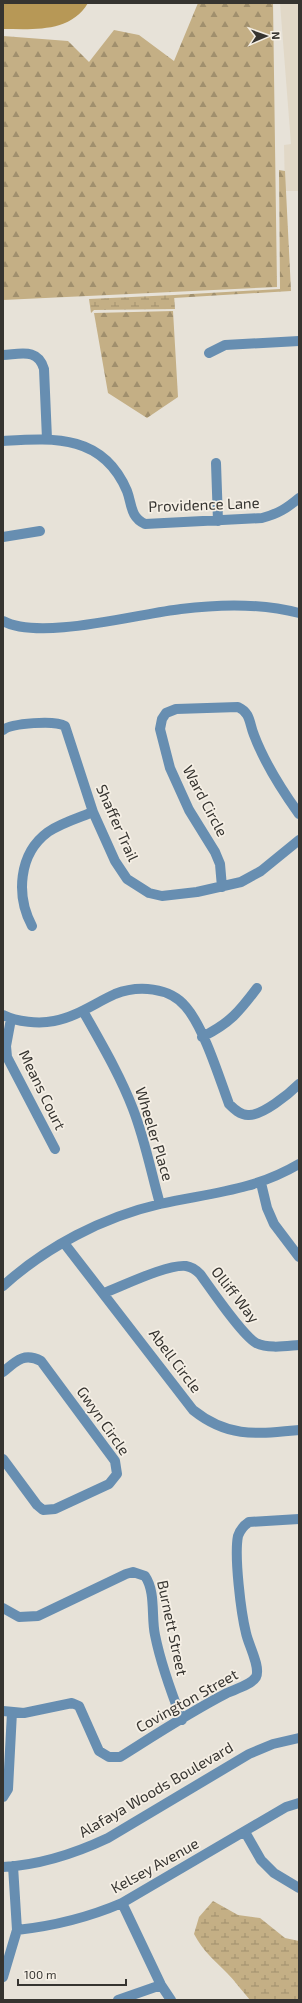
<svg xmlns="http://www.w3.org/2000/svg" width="302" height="2003" font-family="'Exo 2',sans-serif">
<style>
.built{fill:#e1d8c7}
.forest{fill:url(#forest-firs)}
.wetland{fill:url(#wetland-marsh)}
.water{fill:#b79856}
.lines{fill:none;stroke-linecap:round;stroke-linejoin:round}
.minor{stroke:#678eb1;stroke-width:10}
.labels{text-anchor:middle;stroke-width:3.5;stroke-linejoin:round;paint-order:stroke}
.street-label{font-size:15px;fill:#363430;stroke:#f5efe5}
</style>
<defs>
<pattern id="forest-firs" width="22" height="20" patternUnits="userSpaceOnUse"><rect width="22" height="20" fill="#c4af85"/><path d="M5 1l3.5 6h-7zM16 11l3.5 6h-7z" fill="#a08f6d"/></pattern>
<pattern id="wetland-marsh" width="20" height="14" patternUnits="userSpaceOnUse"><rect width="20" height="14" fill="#c4af85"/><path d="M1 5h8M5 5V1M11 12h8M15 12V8" fill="none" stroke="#a08f6d"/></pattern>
</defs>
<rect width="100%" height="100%" fill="#e7e2d8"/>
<path class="built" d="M280 3H299V191H285L284 145 291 144Z"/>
<path class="forest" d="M198 3H273L277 287 3 300V36L68 41 89 62 114 30 139 35 174 61Z
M279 170 285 171 291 291 174 298V295L280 289Z
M173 311 178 397 147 418 108 393 94 313Z"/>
<path class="wetland" d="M174 295 175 309 94 310 91 313 89 299Z
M213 1901 238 1915 260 1918 285 1938 299 1941V2000H250C242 1991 235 1981 227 1973 214 1960 203 1951 194 1934L199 1917Z"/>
<path class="water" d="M3 3H88C70 33 34 29 3 29Z"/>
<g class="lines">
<path class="minor" d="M209 353 225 345 299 341
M3 355C21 354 38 348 44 369L47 439
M3 441C54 438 103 434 127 491 132 504 130 517 145 524L262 518C278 514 287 508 299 498
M216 463 218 521
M3 537 40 531
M3 621C40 641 137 614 181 609 220 604 261 603 299 613
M3 730C12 723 55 720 65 726L93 812 115 861 127 879 149 893 162 896 197 892 241 882 261 871 299 840
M222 887 220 864 215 852 189 810 170 768 160 729 162 719 166 713 176 709 238 707C251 713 249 723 254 735 265 764 281 789 299 814
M32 926C16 896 18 854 48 832 61 823 78 818 93 812
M83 1011C101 1043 120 1075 133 1109 145 1140 151 1172 160 1204
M3 1015C17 1022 39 1024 54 1021 76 1017 95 1003 115 994 138 985 170 987 186 1007 204 1028 219 1077 229 1104 234 1109 240 1115 248 1115 262 1116 289 1094 299 1084
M11 1019 6 1046 7 1057 55 1149
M202 1037C230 1023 239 1012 257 988
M261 1183 267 1208 274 1224 299 1257
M64 1243 193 1410C228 1438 256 1434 299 1430
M3 1286C46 1247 103 1217 160 1204 210 1193 253 1191 299 1164
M104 1293C123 1286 167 1264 186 1266 192 1267 196 1270 200 1274 211 1289 242 1335 256 1343 269 1349 286 1346 299 1345
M3 1372C16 1361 24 1352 41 1361L115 1461 117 1474 109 1484 55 1509 43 1510 37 1505 3 1459
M3 1608 19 1617 38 1616 126 1574 133 1572 145 1576C156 1592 151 1617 155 1635 161 1665 171 1692 182 1720
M3 1711 24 1713 72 1703 79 1706 99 1751 109 1757H120C155 1735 190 1712 227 1693 236 1689 251 1685 256 1677 261 1667 248 1644 246 1633 241 1613 234 1556 238 1536 240 1530 243 1526 249 1522L299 1519
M3 1797 8 1789 12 1712
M245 1832 261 1860 274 1873 299 1888
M3 1867C41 1865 74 1854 108 1838L249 1754 273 1744 299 1738
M122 1903 161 1985 171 2000
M17 1930C54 1926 87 1918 122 1903L286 1807 299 1803
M3 1977 17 1930 13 1866
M118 2000 161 1985"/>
</g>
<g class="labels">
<g class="street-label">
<text transform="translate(204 505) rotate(-2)" y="5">Providence Lane</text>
<text transform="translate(205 801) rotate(62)" y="5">Ward Circle</text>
<text transform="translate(117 823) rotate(66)" y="5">Shaffer Trail</text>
<text transform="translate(42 1090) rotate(64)" y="5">Means Court</text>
<text transform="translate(154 1134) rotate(73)" y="5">Wheeler Place</text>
<text transform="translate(235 1295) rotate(52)" y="5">Olliff Way</text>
<text transform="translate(175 1361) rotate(53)" y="5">Abell Circle</text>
<text transform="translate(103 1421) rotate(55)" y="5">Gwyn Circle</text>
<text transform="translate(172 1628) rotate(78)" y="5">Burnett Street</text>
<text transform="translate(187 1701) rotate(-29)" y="5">Covington Street</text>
<text transform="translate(156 1790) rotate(-30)" y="5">Alafaya Woods Boulevard</text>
<text transform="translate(155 1866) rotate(-29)" y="5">Kelsey Avenue</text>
</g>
</g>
<rect width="302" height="2003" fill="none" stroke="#363430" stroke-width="8"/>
<g transform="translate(266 36) rotate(88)" stroke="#f5efe5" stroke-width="3" paint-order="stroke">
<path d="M0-3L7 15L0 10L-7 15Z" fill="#363430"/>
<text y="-6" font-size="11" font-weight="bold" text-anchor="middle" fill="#363430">N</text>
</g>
<path d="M18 1979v6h108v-6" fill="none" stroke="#363430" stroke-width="2"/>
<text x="24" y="1979" font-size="12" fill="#363430" stroke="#f5efe5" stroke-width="3" paint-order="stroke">100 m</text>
</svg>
